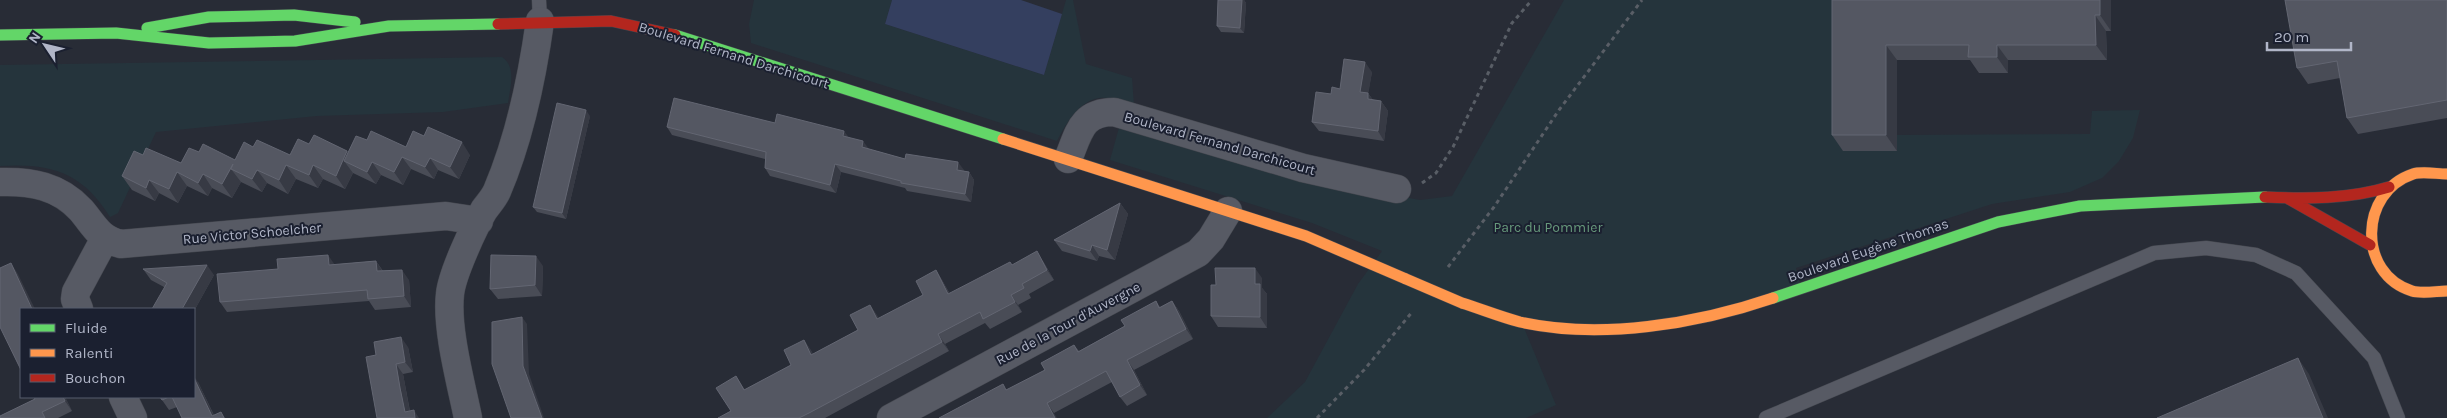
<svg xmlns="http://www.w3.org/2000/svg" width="2447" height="418" font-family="Karla,sans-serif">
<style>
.green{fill:#25343c}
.water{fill:#343f5f}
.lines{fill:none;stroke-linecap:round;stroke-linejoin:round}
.lane-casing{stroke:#44474f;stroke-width:15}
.street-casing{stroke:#44474f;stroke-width:29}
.fast-casing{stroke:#44474f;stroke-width:12}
.slow-casing{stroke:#44474f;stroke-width:12}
.jam-casing{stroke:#44474f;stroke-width:12}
.path{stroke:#595e66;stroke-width:3;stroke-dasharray:4 4;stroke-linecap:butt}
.lane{stroke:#575a64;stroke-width:14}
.street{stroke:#575a64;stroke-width:28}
.fast{stroke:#63d668;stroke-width:11}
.slow{stroke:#ff974d;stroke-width:11}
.jam{stroke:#b3261e;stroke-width:11}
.slow-bridge-casing{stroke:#44474f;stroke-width:12;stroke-linecap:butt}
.slow-bridge{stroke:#ff974d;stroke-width:11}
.wall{fill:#494c56}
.shaded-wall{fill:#373a44}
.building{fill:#545762;stroke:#636672}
.labels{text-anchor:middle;stroke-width:4;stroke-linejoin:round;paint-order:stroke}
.street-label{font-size:14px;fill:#b1b6c8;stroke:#1b2030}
.park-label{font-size:14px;fill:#67997b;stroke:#1b2030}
</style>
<rect width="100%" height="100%" fill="#282c36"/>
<path class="green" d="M754 0H892L885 24 1044 75 1066 0H1073L1086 64 1132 78 1134 105C1125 103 1116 99 1107 98 1083 94 1066 123 1057 141L751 43 749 24Z
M1564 0H1842L1843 151H1897V135L2090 134 2092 111 2140 110 2133 138 2119 161 2102 178 2070 192 1992 204 1796 268 1801 288 1644 329 1522 323 1556 405 1526 418H1267L1305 382 1358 284 1382 251 1312 223 1110 160 1120 124 1373 191 1420 200 1452 196Z
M502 57C517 67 510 88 508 103L443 112 317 116 156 132 118 213 110 217C82 172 51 163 0 166V65Z"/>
<path class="water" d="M892 0H1021L1062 14 1044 75 885 24Z"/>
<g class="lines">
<g class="lane-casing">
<path id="lane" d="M539 0 540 21
M1766 418 2154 253 2206 248 2256 255 2296 273 2374 358 2398 418"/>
</g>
<g class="street-casing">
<path id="street" d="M1068 159C1079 133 1081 112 1114 112L1303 168 1397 189
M0 182C31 181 59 186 81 210 94 225 99 239 121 244L446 216 479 221
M79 309 75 299 76 292 105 238
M123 397 133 418
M468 418C461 383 446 329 450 294 452 274 474 227 484 210 489 203 494 198 497 191 520 137 532 79 540 21
M891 418 1198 253 1211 239 1228 211"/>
</g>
<g class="fast-casing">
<path id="fast" d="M147 28 209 17 294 15 355 22
M0 35 116 33 209 43 295 41 389 26 498 24
M675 35 1003 139
M1773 298 1998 222 2080 206 2265 197"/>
</g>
<g class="slow-casing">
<path id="slow" d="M1003 139 1306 236 1406 279
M2447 174C2437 174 2422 171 2413 174 2359 192 2357 274 2412 291 2422 294 2437 291 2447 291
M1462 303C1481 309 1501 317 1520 322 1600 340 1697 324 1773 298"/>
</g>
<g class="jam-casing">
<path id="jam" d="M498 24 611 21 675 35
M2265 197C2306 199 2350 199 2389 187
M2287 198 2370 245"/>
</g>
<path class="path" d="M1422 183 1436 173 1453 147 1512 23 1532 0
M1448 267 1494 207 1559 110 1642 0
M1317 418 1364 370 1413 311"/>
<use href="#lane" class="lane"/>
<use href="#street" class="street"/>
<use href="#fast" class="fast"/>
<use href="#slow" class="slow"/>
<use href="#jam" class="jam"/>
<g class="slow-bridge-casing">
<path id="slow-bridge" d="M1406 279 1462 303"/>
</g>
<use href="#slow-bridge" class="slow-bridge"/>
</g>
<path class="wall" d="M1218 0H1244L1246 3 1244 33 1221 32 1217 26Z
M1832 0H2111V31H2106L2107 60H2008V73H1979L1970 60H1897V151H1843L1832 135Z
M2447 0V118L2358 134 2347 118 2340 78 2308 84 2297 68Z
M1372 72 1368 93 1373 100 1381 101 1388 111 1384 141 1319 131 1312 122 1340 89Z
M590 116 566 219 537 212 533 207Z
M775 123 848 137 869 149 905 159 964 170V171L969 172 974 180 971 202 907 191 905 188 841 172 836 193 770 176 765 168V159L672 135 667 127Z
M367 140 406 147 470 155 459 179 438 170 434 179 411 169 403 185 381 175 376 184 353 173 345 189 323 179 318 188 296 179 288 194 267 183 262 192 241 182 232 198 212 188 208 196 187 186 178 203 159 193 155 201 132 190 122 176 143 155 181 163 199 152 235 160 253 147 290 155 309 144 347 151 348 152Z
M1120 203 1128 214 1115 260 1099 256 1097 261 1062 251 1054 240Z
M376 261 383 271 409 280 411 307 375 310 369 301 227 312 220 302 278 269Z
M1043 261 1054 280 1029 294 1031 298 1018 305 1022 312 990 329 985 323 945 344 949 351 825 418H718L731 411 736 376 745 390 791 365 804 340 813 354 858 330 870 305 879 319 923 295 936 270 942 280 950 294 1012 265Z
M543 266 542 296 498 299 490 289Z
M143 269 214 275 194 311V309L164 287 151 280Z
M1262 278V288L1267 294V328L1218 327 1211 316 1216 285Z
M1156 301 1160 307 1172 301 1179 311 1193 339 1134 370 1147 395 1127 406 1120 397 1112 382 1054 413 1007 390 1045 370 1074 345 1079 351 1125 326Z
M408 347 413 372 403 374 410 411 377 418 376 355Z
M198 382 214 415 221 412 225 418H182L177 407 169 410 160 397H194Z
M34 397H65L72 411 58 418H0L35 399Z"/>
<path class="shaded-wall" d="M1242 0H1244L1246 3 1244 33 1240 28Z
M2100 0H2111V31L2100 15Z
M2095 15 2106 31 2107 60 2096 45Z
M1886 45 1897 60V151L1886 135Z
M1997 45 2008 60V73L1997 57Z
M1365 62 1372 72 1367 102 1360 92Z
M1368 93 1375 103 1368 99Z
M1381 101 1388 111 1384 141 1378 131Z
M586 110 590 116 566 219 562 213Z
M844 131 850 139 843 136Z
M863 141 869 149 862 147Z
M462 142 470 155 459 179 450 167Z
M347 151 357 165 344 161 353 173 345 189 336 176Z
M402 157 411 169 403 185 394 172Z
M430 158 438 170 434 179 425 167Z
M372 162 381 175 376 184 367 172Z
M958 162 964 170 963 178 957 170Z
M835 164 841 172 836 193 830 185Z
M286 165 296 179 288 194 279 180Z
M313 165 323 179 318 188 309 175Z
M231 169 241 182 232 198 222 184Z
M257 170 267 183 262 192 252 179Z
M177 172 187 186 178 203 169 189Z
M969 172 974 180 971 202 965 194Z
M203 174 212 188 208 196 198 183Z
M149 180 159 193 155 201 146 188Z
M1120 203 1128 214 1115 260 1107 250Z
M1092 245 1099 256 1097 261 1090 251Z
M1037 251 1043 261 1054 280 1047 270Z
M328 255 335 265H329Z
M536 256 543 266 542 296 535 285Z
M376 261 383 272 377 271Z
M11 263 18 274 35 309H32Z
M207 265 214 275 194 311V309H182Z
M1255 268 1262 278V288L1267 294V328L1260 317 1255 284Z
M402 270 409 280 411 307 404 296Z
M936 270 942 280 955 304 948 294Z
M1011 295 1018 305 1022 312 1015 302Z
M1172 301 1179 311 1193 339 1186 329Z
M870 305 877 315 884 329 877 319Z
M522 317 527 324 529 374 544 418H542L523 366Z
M938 334 945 344 949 351 942 342Z
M401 337 408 347 413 372 405 362Z
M804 340 811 350 818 365 811 355Z
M2298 358 2309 374 2328 418H2323Z
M1127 360 1134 370 1147 395 1140 385Z
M396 364 403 374 411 418 405 412Z
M194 376 198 382 215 418H213L194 378Z
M63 397H65L72 411 65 401Z
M1047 403 1054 413 1057 418H1055Z
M414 410 419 418H415Z"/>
<path class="building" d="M1218 0H1242L1240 28 1217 26Z
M1832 0H2100V15H2095L2096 45H1997V57H1968L1969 45H1886V135H1832Z
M2285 0H2447V100L2347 118 2337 61 2297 68Z
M1344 59 1365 62 1360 92 1368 93V99L1381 101 1378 131 1312 122 1316 92 1331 94 1332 87 1340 89Z
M674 98 775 123 777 114 844 131 843 136 863 141 862 147 905 159 906 154 958 162 957 170 969 172 965 194 901 183V181L835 164 830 185 765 168 766 152 667 127Z
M557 103 586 110 562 213 533 207Z
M428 127 462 142 450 167 430 158 425 167 402 157 394 172 372 162 367 172 344 161 356 136 367 140 371 131 406 147 413 131 424 136Z
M314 135 347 151 336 176 313 165 309 175 286 165 279 180 257 170 252 179 231 169 233 164 222 184 203 174 198 183 177 172 169 189 149 180 146 188 122 176 134 151 143 155 146 148 181 163 189 148 199 152 203 144 235 160 244 142 253 147 257 140 290 155 298 139 309 144Z
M1120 203 1107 250 1092 245 1090 251 1054 240Z
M1037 251 1047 270 1022 284 1024 288 1011 295 1015 302 983 319 980 312 938 334 942 342 809 413 799 418H718L731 411 716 388 736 376 744 390 791 365 784 350 804 340 811 355 858 330 850 315 870 305 877 319 923 295 916 281 936 270 948 294 1010 262 1012 265Z
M328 255 329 265 376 261 377 271 402 270 404 296 368 299 367 290 220 302 217 274 278 269 277 259Z
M491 255 536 256 535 285 490 289Z
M11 263 32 309H21V370L0 327V268Z
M207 265 182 309H152L167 283 143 269Z
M1215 268H1255V284H1260V317L1211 316V285H1216Z
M1156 301 1159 308 1172 301 1186 329 1127 360 1140 385 1120 397 1106 371 1047 403 1055 418H939L1003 384 1006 390 1045 370 1041 363 1074 345 1078 352 1125 326 1121 320Z
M522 317 523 366 542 418H511L492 364V322Z
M401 337 405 362 396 364 400 388 405 412 414 410 415 418H377L366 357 376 355 374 342Z
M2298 358 2323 418H2157Z
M194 378 212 416 221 412 224 418H182L172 397H194Z
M34 397H63L65 401 42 412 45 418H0V416L35 399Z
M160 397H169L162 400Z"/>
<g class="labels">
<g class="street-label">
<text transform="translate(734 55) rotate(17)" y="5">Boulevard Fernand Darchicourt</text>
<text transform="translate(1220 143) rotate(16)" y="5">Boulevard Fernand Darchicourt</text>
<text transform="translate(252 233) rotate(-5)" y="5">Rue Victor Schoelcher</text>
<text transform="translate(1868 250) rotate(-19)" y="5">Boulevard Eugène Thomas</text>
<text transform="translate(1068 323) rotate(-28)" y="5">Rue de la Tour d'Auvergne</text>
</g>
<g class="park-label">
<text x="1548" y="232">Parc du Pommier</text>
</g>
</g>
<rect x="20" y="308" width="175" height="90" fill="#1b2030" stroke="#575c6d"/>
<rect x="30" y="324" width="25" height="8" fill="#63d668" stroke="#575c6d"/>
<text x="65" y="333" font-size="15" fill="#b1b6c8">Fluide</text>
<rect x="30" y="349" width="25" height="8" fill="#ff974d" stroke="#575c6d"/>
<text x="65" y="358" font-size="15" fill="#b1b6c8">Ralenti</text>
<rect x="30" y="374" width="25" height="8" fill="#b3261e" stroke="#575c6d"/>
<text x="65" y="383" font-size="15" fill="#b1b6c8">Bouchon</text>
<g transform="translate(45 45) rotate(305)" stroke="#1b2030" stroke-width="4" paint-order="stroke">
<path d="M0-4L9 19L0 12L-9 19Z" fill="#b1b6c8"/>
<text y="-8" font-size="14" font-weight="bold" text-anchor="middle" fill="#b1b6c8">N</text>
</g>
<path d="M2267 42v8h84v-8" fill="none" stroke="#b1b6c8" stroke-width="2.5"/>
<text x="2274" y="42" font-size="15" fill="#b1b6c8" stroke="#1b2030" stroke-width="4" paint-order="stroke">20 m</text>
</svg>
